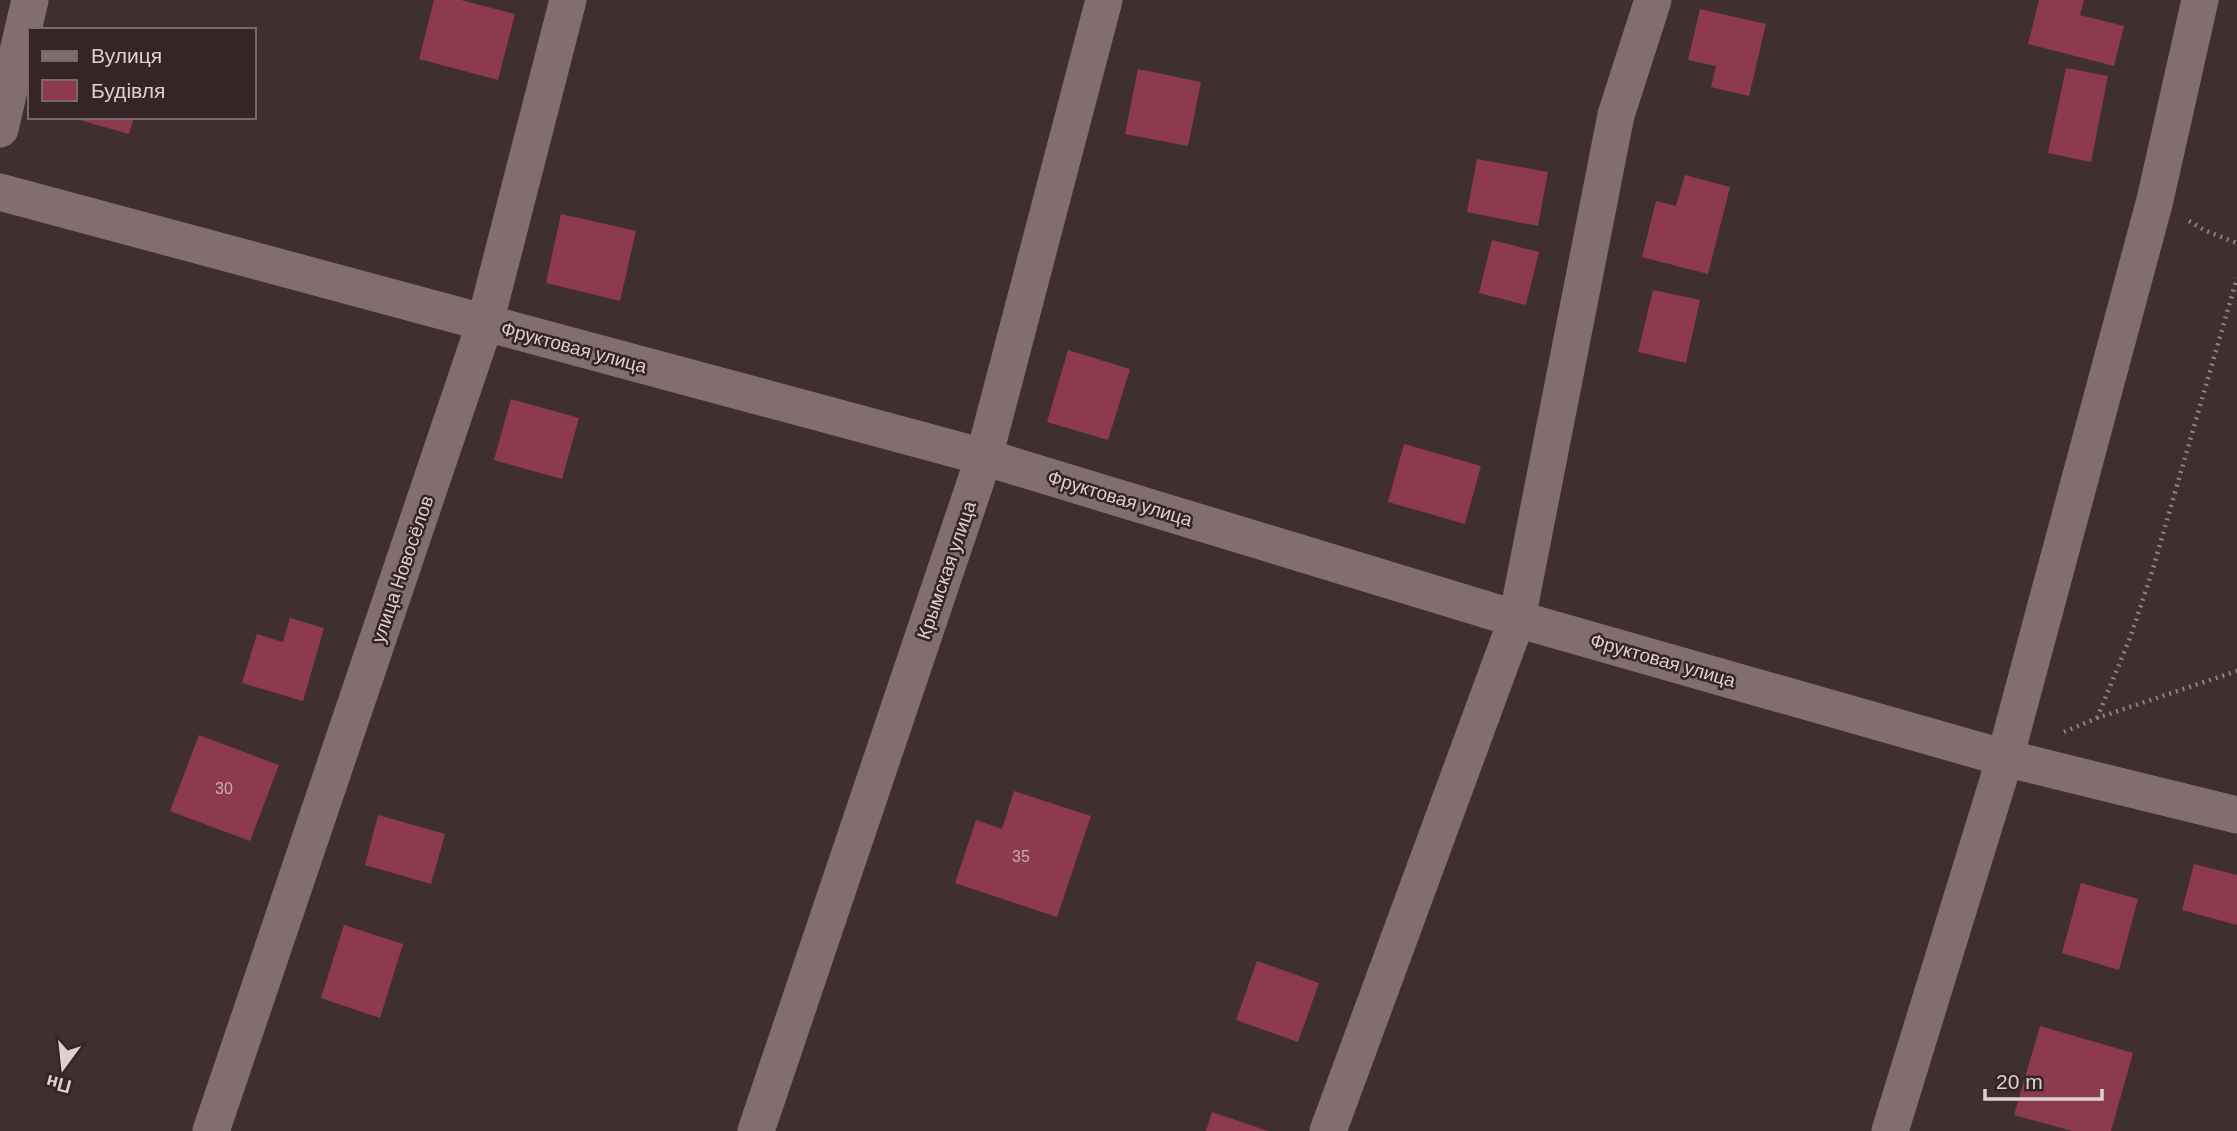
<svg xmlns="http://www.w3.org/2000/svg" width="2237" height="1131" font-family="Arial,sans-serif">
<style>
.building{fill:#8d3a4d}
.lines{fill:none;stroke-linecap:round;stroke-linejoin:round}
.path{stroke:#8f8183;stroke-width:4.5;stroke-dasharray:2 5;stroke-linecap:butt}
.minor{stroke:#826e71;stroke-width:37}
.labels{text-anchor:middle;stroke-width:5;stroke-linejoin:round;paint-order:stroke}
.number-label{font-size:16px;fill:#c9acb2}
.street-label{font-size:19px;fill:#ddd2d3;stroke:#352527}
</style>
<rect width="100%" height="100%" fill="#402f31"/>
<path class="building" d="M434 0H461L515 14 498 80 419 59Z
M2039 0H2084L2080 15 2124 26 2114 66 2028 44Z
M1700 9 1766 24 1749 96 1711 87 1716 66 1688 60Z
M2066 68 2108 76 2091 162 2048 153Z
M1138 69 1201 82 1188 146 1125 134Z
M69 117H134L129 134Z
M1477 159 1548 172 1538 226 1467 212Z
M1685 175 1730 187 1708 274 1642 257 1656 201 1676 206Z
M561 214 636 231 620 301 546 283Z
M1492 240 1539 252 1526 305 1479 293Z
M1653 290 1700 300 1686 363 1638 352Z
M1068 350 1130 369 1108 440 1047 422Z
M511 399 579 418 562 479 494 460Z
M1404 444 1481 466 1465 524 1388 502Z
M290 618 324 628 303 701 242 683 257 634 283 642Z
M199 735 279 765 250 841 170 811Z
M1014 791 1091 816 1057 917 955 883 976 820 1002 829Z
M378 815 445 834 431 884 365 865Z
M2194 864 2237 875V925L2182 910Z
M2081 883 2138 899 2119 970 2062 953Z
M344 925 403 944 380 1018 321 998Z
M1257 961 1319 983 1298 1042 1236 1020Z
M2040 1026 2133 1053 2111 1131H2072L2014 1115Z
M1212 1112 1268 1131H1206Z"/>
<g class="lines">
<path class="path" d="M2189 221 2206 231 2237 243
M2097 718 2130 638 2152 572 2237 278
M2064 732 2097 718 2237 671"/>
<path class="minor" d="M0 129 30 0
M0 192 984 457 1517 619 2005 758 2237 815
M211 1131 485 323 568 0
M756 1131 984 457 1104 0
M1328 1131 1517 619 1616 115 1653 0
M1890 1131 2005 758 2155 200 2200 0"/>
</g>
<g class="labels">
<g class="number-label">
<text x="224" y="794">30</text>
<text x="1021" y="862">35</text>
</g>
<g class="street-label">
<text transform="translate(574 347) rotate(15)" y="7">Фруктовая улица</text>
<text transform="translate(1120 498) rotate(17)" y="7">Фруктовая улица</text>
<text transform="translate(402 569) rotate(-71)" y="7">улица Новосёлов</text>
<text transform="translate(946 570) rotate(-71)" y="7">Крымская улица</text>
<text transform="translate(1663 660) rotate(16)" y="7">Фруктовая улица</text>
</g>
</g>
<rect x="28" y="28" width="228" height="91" fill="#352527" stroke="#786a6c" stroke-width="2"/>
<rect x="42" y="51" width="35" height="10" fill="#826e71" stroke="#786a6c" stroke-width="2"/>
<text x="91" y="63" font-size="21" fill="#ddd2d3">Вулиця</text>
<rect x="42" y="80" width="35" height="21" fill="#8d3a4d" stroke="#786a6c" stroke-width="2"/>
<text x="91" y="98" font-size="21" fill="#ddd2d3">Будівля</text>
<g transform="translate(63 1068) rotate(195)" stroke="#352527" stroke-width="5" paint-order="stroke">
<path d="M0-5L12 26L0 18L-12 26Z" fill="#ddd2d3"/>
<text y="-10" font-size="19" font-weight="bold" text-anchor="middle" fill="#ddd2d3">Пн</text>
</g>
<path d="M1985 1089v10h117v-10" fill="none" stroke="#ddd2d3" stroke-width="3.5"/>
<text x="1996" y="1089" font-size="21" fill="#ddd2d3" stroke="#352527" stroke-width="5" paint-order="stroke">20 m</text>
</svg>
